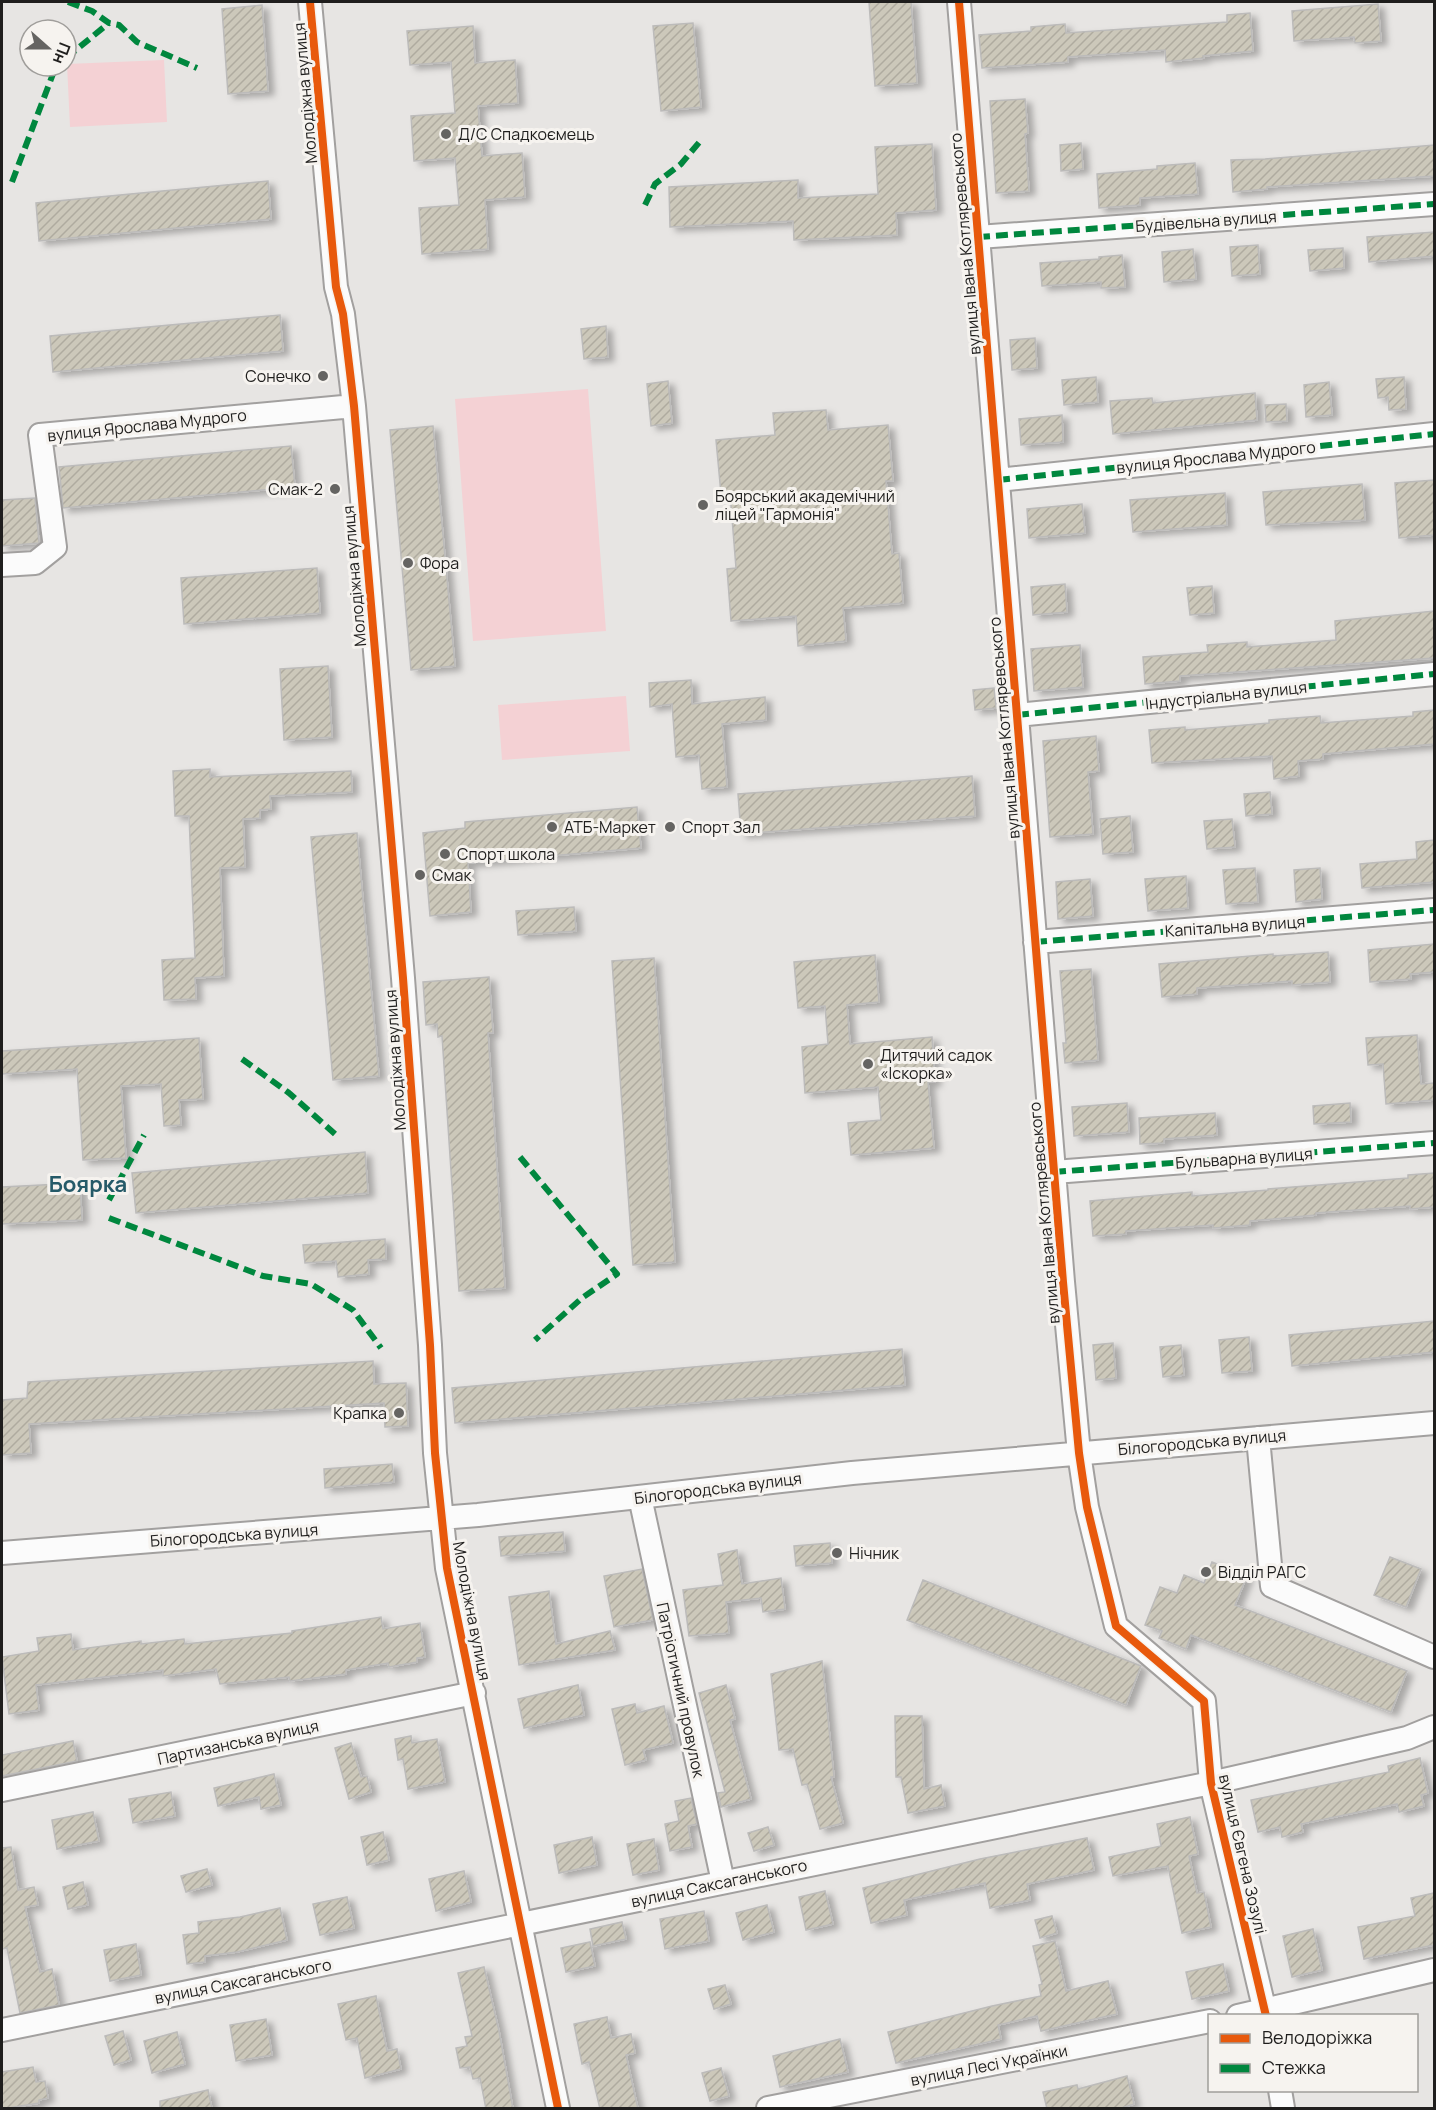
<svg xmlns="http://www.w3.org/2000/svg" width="1436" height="2110" font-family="Manrope,sans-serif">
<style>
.pitch{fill:#f4d1d4}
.building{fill:url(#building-hatch);stroke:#bcbbba;stroke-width:1.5;filter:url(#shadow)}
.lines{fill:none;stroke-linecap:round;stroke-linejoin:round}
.minor-casing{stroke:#a2a09f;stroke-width:26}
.minor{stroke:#fbfbfb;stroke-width:22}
.quiet{stroke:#00873e;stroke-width:6;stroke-dasharray:12 6;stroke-linecap:butt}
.cycleway-casing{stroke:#f6f3ef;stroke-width:11}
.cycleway{stroke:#e8590c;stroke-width:8}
.poi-dot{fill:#656462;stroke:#f6f3ef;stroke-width:2}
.labels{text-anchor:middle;stroke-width:6;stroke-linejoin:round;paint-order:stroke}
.street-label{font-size:16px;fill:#1f1e1d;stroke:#f6f3ef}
.poi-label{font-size:16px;fill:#1f1e1d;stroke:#f6f3ef;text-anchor:start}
.district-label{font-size:22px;font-weight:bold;fill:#255a68;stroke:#f6f3ef}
</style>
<defs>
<pattern id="building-hatch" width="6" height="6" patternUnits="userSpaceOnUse" patternTransform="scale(1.5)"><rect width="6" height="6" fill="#ccc8ba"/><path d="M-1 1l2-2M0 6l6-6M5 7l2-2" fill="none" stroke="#afab9f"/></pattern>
<filter id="shadow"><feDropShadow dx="6" dy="4" stdDeviation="3" flood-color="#0004"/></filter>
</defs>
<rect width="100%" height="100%" fill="#e7e5e3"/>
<path class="pitch" d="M164 60 167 122 70 127 67 64Z
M588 389 606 631 473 641 455 399Z
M626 696 630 751 502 760 498 705Z"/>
<path class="building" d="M869 2H911L917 83 875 86Z
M1378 4 1381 41 1355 43 1354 37 1294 41 1292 11Z
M262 5 268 91 228 94 222 9Z
M1250 13 1253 51 1203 56 1204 58 1166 62 1165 50 1068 57V62L982 68 979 35 1031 31V27L1065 24 1066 33 1227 22V15Z
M693 23 701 107 661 111 653 26Z
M473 26 475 63 515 60 518 103 478 106 482 156 522 153 525 197 485 200 488 249 422 254 419 208 459 205 455 158 414 161 411 116 455 113 451 62 410 65 407 31Z
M1025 99 1028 133 1025 134 1029 191 996 193 990 101Z
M1081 143 1083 169 1061 171 1060 145Z
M932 144 936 210 896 213 897 235 794 240 793 221 670 227 669 187 798 180V198L878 194 875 147Z
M1434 145V176L1267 187V189L1233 192 1231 160 1265 159Z
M1195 163 1198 194 1140 198V205L1099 208 1097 174 1157 169V166Z
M268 181 271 219 39 241 36 203Z
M1434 232V256L1369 262 1367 237Z
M1258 245 1260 274 1232 276 1230 247Z
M1343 248 1344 268 1310 271 1308 250Z
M1193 249 1196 279 1164 282 1162 252Z
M1122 255 1125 287 1101 288V282L1042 286 1040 263 1099 259V257Z
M280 315 283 351 53 372 50 336Z
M606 326 608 357 584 359 581 329Z
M1035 338 1037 368 1012 370 1010 340Z
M1096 377 1098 402 1064 405 1062 380Z
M1404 377 1406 409 1389 410 1388 397 1378 398 1376 379Z
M668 381 672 423 651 426 647 384Z
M1329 382 1332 415 1306 417 1304 385Z
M1255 393 1257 420 1113 434 1110 401 1152 398 1153 403Z
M1286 404 1287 421 1266 422 1265 405Z
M826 410 828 430 888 425 893 481H886L892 554 899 553 903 603 843 608 846 641 798 646 796 616 731 621 727 569 736 568 730 493 721 494 716 440 775 435 773 413Z
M1062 415 1063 442 1021 445 1019 419Z
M433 426 455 666 411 670 390 430Z
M291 446 295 487 63 508 59 467Z
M1434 480V535L1399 538 1395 483Z
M1362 484 1365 520 1266 525 1263 492Z
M1225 493 1227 525 1133 532 1130 500Z
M35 498 39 543 2 546V500Z
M1082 504 1085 533 1029 538 1027 509Z
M317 568 320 613 184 624 181 578Z
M1065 584 1067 612 1033 615 1031 587Z
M1212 586 1214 613 1190 615 1187 588Z
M1434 611V658L1180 676V681L1145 684 1143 657 1208 652 1207 645 1247 642V647L1336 640 1335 621Z
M1080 645 1083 687 1034 691 1031 649Z
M328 666 332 737 284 740 280 669Z
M691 680 692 704 765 697 766 720 722 724 727 787 702 789 699 755 676 757 672 704 650 707 649 683Z
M994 688 996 708 975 710 973 690Z
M1434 710V744L1323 754V759L1298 761 1299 776 1274 779 1272 756 1152 763 1149 730 1185 727V730L1269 723V720L1320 716 1321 723 1413 716V712Z
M1096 736 1099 771 1088 772 1093 834 1050 837 1043 741Z
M210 769V777L351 771 352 792 270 796 271 809 260 810V818L243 819 245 867 220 868 224 976 195 978 196 999 164 1000 162 960 195 958 189 816H175L173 771Z
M972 776 975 816 741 834 738 794Z
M1270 792 1272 814 1246 816 1244 794Z
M637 807 641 848 468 863 471 912 430 916 423 833 465 828V822Z
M1130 816 1133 852 1103 854 1100 819Z
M1232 819 1235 847 1207 849 1204 821Z
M357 833 379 1076 333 1080 311 837Z
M1434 840V882L1362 888 1360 864 1417 859 1416 842Z
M1255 868 1258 902 1226 904 1223 870Z
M1320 868 1322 899 1296 902 1294 870Z
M1186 876 1188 908 1148 911 1145 879Z
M1090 879 1093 916 1058 919 1056 882Z
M574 907 576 931 518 935 516 911Z
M1434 944V972L1410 974 1411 979 1370 982 1368 950Z
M1328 952 1330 982 1292 985V981L1197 988V994L1162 997 1159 964 1273 954V956Z
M875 955 879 1002 847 1005 850 1044 932 1037 935 1082H928L934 1148 851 1155 848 1123 881 1120 878 1087 805 1093 802 1047 828 1044 825 1006 798 1008 794 962Z
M654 958 675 1262 633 1265 612 961Z
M1091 969 1098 1060 1065 1063 1063 1043H1066L1060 971Z
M489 977 493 1033H488L505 1288 459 1291 442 1036 438 1037 437 1024 426 1025 423 982Z
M1417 1035 1421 1084 1434 1083V1100L1386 1104 1383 1064 1368 1065 1366 1038Z
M199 1038 203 1099 179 1100 181 1125 164 1126 161 1084 121 1086 126 1158 83 1160 77 1069 2 1074V1051Z
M1127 1103 1129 1132 1074 1136 1072 1107Z
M1350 1103 1351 1122 1314 1124 1313 1106Z
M1215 1113 1217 1135 1164 1139V1143L1140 1144 1139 1118Z
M365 1152 368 1193 136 1213 132 1173Z
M1434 1173V1207L1410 1209V1206L1316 1213V1215L1250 1221V1225L1213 1228V1225L1126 1231V1234L1093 1236 1090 1201 1192 1192V1196L1268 1190V1189L1408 1178V1175Z
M80 1183 82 1220 2 1224V1187Z
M385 1239 386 1259 368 1260 369 1274 338 1277 336 1261 305 1263 303 1245Z
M1434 1321V1352L1292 1366 1289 1335Z
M1249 1337 1252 1371 1222 1373 1219 1340Z
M1113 1343 1116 1378 1096 1380 1093 1345Z
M1181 1345 1184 1375 1163 1377 1160 1347Z
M902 1349 905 1385 455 1423 452 1388Z
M373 1361 374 1384 406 1383 408 1426 385 1427 384 1403 29 1424 31 1453 2 1455V1400L27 1398 28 1382Z
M392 1464 394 1482 325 1488 324 1469Z
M563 1532 565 1551 501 1556 499 1537Z
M830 1543 832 1563 796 1566 794 1546Z
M737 1550 742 1584 781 1578 785 1609 763 1612 761 1598 726 1602 729 1633 689 1636 683 1590 723 1585 718 1554Z
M1390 1557 1421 1569 1406 1607 1374 1595Z
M1212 1562 1247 1576 1235 1605 1407 1671 1391 1712 1191 1635 1186 1649 1159 1638 1162 1631 1145 1625 1160 1587 1177 1593 1184 1575 1204 1583Z
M642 1569 653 1620 614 1627 604 1576Z
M923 1580 1141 1666 1126 1705 907 1620Z
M549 1591 556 1644 610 1631 615 1650 519 1665 509 1597Z
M381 1617 383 1629 420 1623 425 1657 417 1658V1662L389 1667 388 1663 346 1670V1674L290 1681 289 1677 220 1684 216 1669 163 1676V1670L36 1685 39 1710 9 1714 2 1657 39 1651 37 1638 71 1634 73 1650 141 1641V1644L184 1639 185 1644 292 1633V1631Z
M822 1661 834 1777H831L843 1823 820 1829 807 1784 802 1785 793 1749 779 1750 771 1674Z
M578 1685 584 1715 524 1728 518 1699Z
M726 1685 735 1719 730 1720 751 1799 721 1807 718 1793 725 1792 699 1693Z
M635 1704 637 1713 664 1706 673 1743 643 1750 646 1760 625 1765 612 1709Z
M895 1716H922L924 1789 941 1785 945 1806 908 1813 901 1777H896Z
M411 1736 412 1743 437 1739 445 1782 408 1789 403 1759 398 1760 395 1739Z
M73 1741 77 1761 2 1776V1755Z
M351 1743 361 1777 367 1776 371 1792 349 1799 335 1748Z
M1420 1758 1428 1793 1421 1795 1424 1806 1399 1812 1397 1804 1301 1824 1303 1832 1282 1837 1280 1827 1258 1832 1251 1800 1389 1772 1388 1766Z
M274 1774 281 1805 261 1809 259 1797 218 1806 214 1788Z
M171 1792 175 1816 133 1823 129 1799Z
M691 1798 697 1824 688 1826 692 1847 670 1851 665 1824 679 1821 675 1801Z
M93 1812 99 1841 57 1849 52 1820Z
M1190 1817 1198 1854 1189 1856 1197 1893 1204 1892 1211 1927 1182 1933 1168 1866 1113 1876 1109 1857 1161 1846 1157 1824Z
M768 1827 774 1845 754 1851 748 1833Z
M383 1832 389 1860 367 1865 361 1837Z
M592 1837 597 1865 559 1873 554 1845Z
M1087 1838 1094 1870 1027 1884 1030 1900 990 1908 985 1883 904 1900 907 1915 871 1923 863 1888 980 1859Z
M654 1839 659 1870 633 1875 627 1844Z
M11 1847 18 1890 34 1887 38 1905 25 1907 40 1972 52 1969 59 2005 20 2013 7 1948 2 1949V1848Z
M207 1869 212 1885 186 1892 181 1876Z
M464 1871 471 1902 436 1911 429 1879Z
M83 1882 88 1905 68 1909 63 1887Z
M825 1891 833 1924 806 1930 799 1897Z
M1434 1893V1945L1364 1959 1358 1927 1415 1916 1411 1898Z
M347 1897 354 1928 320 1935 313 1904Z
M767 1905 774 1932 743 1940 736 1913Z
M280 1908 287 1940 237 1952 205 1956V1962L187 1964 183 1935 199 1933 198 1922 240 1917Z
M704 1911 709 1941 665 1949 660 1919Z
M1052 1916 1057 1933 1040 1938 1035 1920Z
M622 1922 626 1939 593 1946 590 1929Z
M1313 1929 1322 1970 1292 1977 1283 1936Z
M1055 1941 1066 1991 1108 1981 1117 2014 1041 2031 1037 2016 998 2025 1001 2039 896 2063 888 2032 992 2006 1041 1996 1039 1985 1042 1984 1033 1946Z
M590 1942 595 1966 566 1972 561 1948Z
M136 1944 141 1975 110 1981 104 1950Z
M1223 1964 1229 1991 1192 1999 1186 1972Z
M484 1967 499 2031 513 2109H486L480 2078 473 2079 470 2067 460 2068 456 2048 467 2046 465 2037 472 2036 458 1973Z
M725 1985 731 2004 714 2009 708 1989Z
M376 1996 387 2051 397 2049 401 2069 365 2078 357 2038 346 2040 338 2004Z
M607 2017 611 2038 631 2034 635 2053 626 2055 638 2109H600L589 2062 582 2064 574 2024Z
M266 2019 272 2055 236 2061 230 2025Z
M123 2031 131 2060 114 2065 105 2036Z
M177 2032 185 2064 152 2073 144 2041Z
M840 2039 848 2072 780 2087 773 2056Z
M33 2067 36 2082 45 2081 48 2098 39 2100V2103L2 2109V2072Z
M721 2068 729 2096 710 2101 702 2073Z
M1127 2076 1134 2104 1118 2109H1047L1043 2092 1077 2085 1078 2089Z
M208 2090 212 2109H160V2101Z"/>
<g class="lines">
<g class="minor-casing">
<path id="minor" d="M310 2 336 287 343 314 354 406 403 978 430 1345 435 1453 447 1568 558 2108
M959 2 1063 1282 1079 1453 1087 1507 1116 1626 1204 1701 1211 1783 1266 2016
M978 237 1434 204
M998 480 1434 434
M2 565 35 563 55 547 40 435 354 406
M1017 715 1434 674
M1035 942 1434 910
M1054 1172 1434 1143
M1258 1438 1272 1586 1434 1657
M640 1497 723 1882
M2 1553 478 1515 852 1473 1434 1423
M2 1790 474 1693
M1238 2016 1434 1970
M2 2030 1211 1783 1407 1738 1434 1727
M1280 2090 1283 2108
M768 2108 1210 2021"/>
</g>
<use href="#minor" class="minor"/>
<path class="quiet" d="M68 2 92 11 109 23 119 25 137 42 197 68
M66 58 109 23
M12 182 56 66
M645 205 655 184 681 164 702 139
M978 237 1434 204
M998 480 1434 434
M1017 715 1434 674
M1035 942 1434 910
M242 1059 289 1093 335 1134
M520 1157 617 1274 582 1298 535 1340
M1054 1172 1434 1143
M109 1200 144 1135
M109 1218 263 1276 311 1284 353 1310 381 1348"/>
<g class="cycleway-casing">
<path id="cycleway" d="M310 2 336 287 343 314 354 406 403 978 430 1345 435 1453 447 1568 558 2108
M959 2 1063 1282 1079 1453 1087 1507 1116 1626 1204 1701 1211 1783 1266 2016"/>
</g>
<use href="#cycleway" class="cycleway"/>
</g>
<g class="poi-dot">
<circle cx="446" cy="134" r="6"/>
<circle cx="323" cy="376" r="6"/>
<circle cx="335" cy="489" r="6"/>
<circle cx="703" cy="505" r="6"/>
<circle cx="408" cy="563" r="6"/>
<circle cx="552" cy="827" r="6"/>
<circle cx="670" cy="827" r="6"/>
<circle cx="445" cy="854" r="6"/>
<circle cx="420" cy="875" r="6"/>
<circle cx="868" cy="1064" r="6"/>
<circle cx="399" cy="1413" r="6"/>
<circle cx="837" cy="1553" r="6"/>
<circle cx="1206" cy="1572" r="6"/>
</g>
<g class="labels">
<g class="street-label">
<text transform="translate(305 93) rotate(-95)" y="6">Молодіжна вулиця</text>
<text transform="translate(1206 221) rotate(-4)" y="6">Будівельна вулиця</text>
<text transform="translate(965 244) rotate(-95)" y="6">вулиця Івана Котляревського</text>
<text transform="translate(147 425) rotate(-6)" y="6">вулиця Ярослава Мудрого</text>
<text transform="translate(1216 457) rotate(-6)" y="6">вулиця Ярослава Мудрого</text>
<text transform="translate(354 576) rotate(-95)" y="6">Молодіжна вулиця</text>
<text transform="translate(1226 695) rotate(-6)" y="6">Індустріальна вулиця</text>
<text transform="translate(1004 728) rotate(-95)" y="6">вулиця Івана Котляревського</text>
<text transform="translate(1235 926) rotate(-4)" y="6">Капітальна вулиця</text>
<text transform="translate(395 1060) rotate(-94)" y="6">Молодіжна вулиця</text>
<text transform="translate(1244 1158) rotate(-4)" y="6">Бульварна вулиця</text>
<text transform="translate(1044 1213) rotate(-95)" y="6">вулиця Івана Котляревського</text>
<text transform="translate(1202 1442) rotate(-5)" y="6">Білогородська вулиця</text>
<text transform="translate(718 1488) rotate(-7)" y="6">Білогородська вулиця</text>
<text transform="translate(234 1535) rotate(-4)" y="6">Білогородська вулиця</text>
<text transform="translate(472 1611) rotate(79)" y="6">Молодіжна вулиця</text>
<text transform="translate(681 1690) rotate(78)" y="6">Патріотичний провулок</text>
<text transform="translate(238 1742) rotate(-12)" y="6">Партизанська вулиця</text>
<text transform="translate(1243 1854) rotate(77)" y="6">вулиця Євгена Зозулі</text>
<text transform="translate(719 1883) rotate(-12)" y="6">вулиця Саксаганського</text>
<text transform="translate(243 1981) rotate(-11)" y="6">вулиця Саксаганського</text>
<text transform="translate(989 2065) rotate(-11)" y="6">вулиця Лесі Українки</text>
</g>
<g class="poi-label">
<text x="458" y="140">Д/С Спадкоємець</text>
<text x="311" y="382" text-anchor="end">Сонечко</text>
<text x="323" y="495" text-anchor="end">Смак-2</text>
<text x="715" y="502">Боярський академічний<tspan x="715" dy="18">ліцей "Гармонія"</tspan></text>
<text x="420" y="569">Фора</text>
<text x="564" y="833">АТБ-Маркет</text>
<text x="682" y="833">Спорт Зал</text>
<text x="457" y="860">Спорт школа</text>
<text x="432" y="881">Смак</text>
<text x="880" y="1061">Дитячий садок<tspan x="880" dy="18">«Іскорка»</tspan></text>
<text x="387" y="1419" text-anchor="end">Крапка</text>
<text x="849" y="1559">Нічник</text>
<text x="1218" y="1578">Відділ РАГС</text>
</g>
<g class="district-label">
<text x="88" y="1192">Боярка</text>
</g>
</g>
<rect width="1436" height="2110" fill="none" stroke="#1f1e1d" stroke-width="6"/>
<rect x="1208" y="2014" width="210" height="78" fill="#f6f3ef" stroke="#a09e9b" stroke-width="1.5"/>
<rect x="1220" y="2034" width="30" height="9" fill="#e8590c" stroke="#a09e9b" stroke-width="1.5"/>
<text x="1262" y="2044" font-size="18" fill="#1f1e1d">Велодоріжка</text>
<rect x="1220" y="2064" width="30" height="9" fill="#00873e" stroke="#a09e9b" stroke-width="1.5"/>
<text x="1262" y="2074" font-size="18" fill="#1f1e1d">Стежка</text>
<g transform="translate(48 48) rotate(111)"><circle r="28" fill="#f6f3ef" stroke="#a09e9b" stroke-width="1.5"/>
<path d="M0-4.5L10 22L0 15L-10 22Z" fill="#656462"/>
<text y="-9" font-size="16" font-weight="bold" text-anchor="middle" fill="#1f1e1d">Пн</text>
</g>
</svg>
